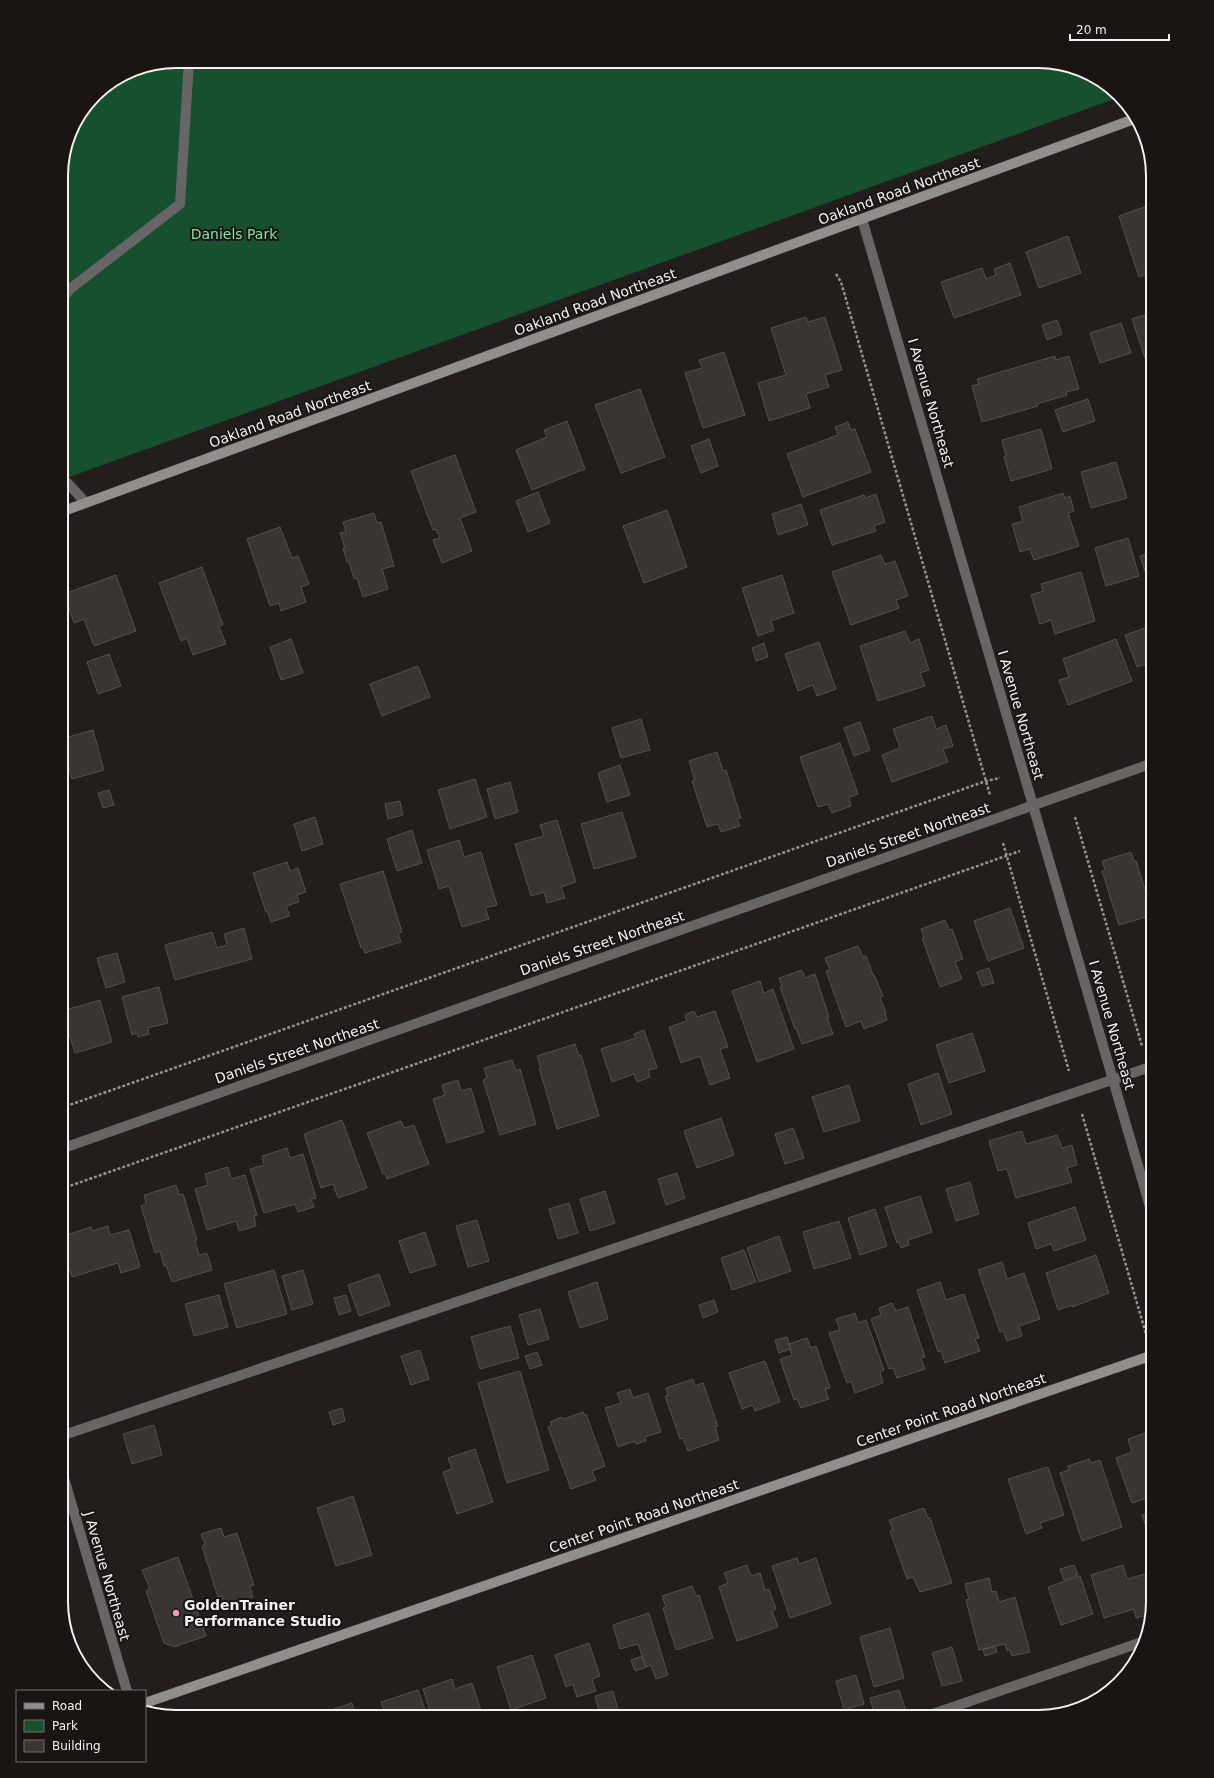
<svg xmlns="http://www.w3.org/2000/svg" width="1214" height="1778" font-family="'DejaVu Sans',sans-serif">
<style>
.green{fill:#16502e}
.building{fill:#3a3532;stroke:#554f4c}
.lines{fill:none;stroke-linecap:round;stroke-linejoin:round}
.path{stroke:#95918f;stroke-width:2.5;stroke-dasharray:3 2;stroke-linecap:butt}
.service{stroke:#686567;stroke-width:10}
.minor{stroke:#686567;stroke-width:10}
.tertiary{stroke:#686567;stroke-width:10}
.secondary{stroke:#928d8f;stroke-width:10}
.poi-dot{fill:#f09ab5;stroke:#1a1513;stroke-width:1.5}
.labels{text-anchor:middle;stroke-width:4;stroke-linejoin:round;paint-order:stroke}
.street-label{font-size:14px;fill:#f5f1f0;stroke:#1a1513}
.park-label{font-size:14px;fill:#7fe7a3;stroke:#1a1513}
.poi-label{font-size:14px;font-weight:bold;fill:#f5f1f0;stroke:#1a1513;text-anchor:start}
.rim{fill:none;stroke:#f5f1f0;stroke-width:2}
</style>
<rect width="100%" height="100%" fill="#231e1c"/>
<path class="green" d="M176 61H1045L1096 76 1117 98 61 480V169L70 132 95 94 132 70Z"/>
<path class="building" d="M1153 204V272L1139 277 1119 216Z
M1068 236 1081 273 1039 288 1026 252Z
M1010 263 1021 295 954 318 941 282 982 268 986 279 996 275 994 269Z
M1153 312V356L1145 358 1132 319Z
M806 317 808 322 825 317 842 370 825 375 829 387 806 394 810 408 769 421 758 383 786 375 771 328Z
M1057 320 1062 334 1047 340 1042 325Z
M1121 323 1131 353 1100 363 1090 333Z
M724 352 745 415 703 428 685 373 702 368 699 360Z
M1055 356 1056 360 1069 356 1079 389 1066 392 1067 395 1037 404 1038 406 982 422 972 386 979 384 977 379Z
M640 389 665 457 621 473 595 405Z
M1088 399 1095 421 1063 432 1055 410Z
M567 421 585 469 532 490 516 450 547 437 544 430Z
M848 422 851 430 855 429 871 472 803 497 787 454 838 435 835 427Z
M1041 429 1052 469 1011 481 1004 457 1006 456 1002 440Z
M709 439 718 466 701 473 691 446Z
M455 455 476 512 460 518 472 551 442 563 433 540 440 538 436 529 433 530 411 471Z
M1116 462 1127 498 1091 508 1081 472Z
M538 492 550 523 528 532 516 501Z
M1063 493 1065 498 1070 496 1074 511 1068 513 1079 546 1034 560 1030 549 1020 552 1012 524 1023 521 1019 507Z
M876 494 885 522 874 526 876 531 832 545 820 510 864 495 865 498Z
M801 504 808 525 778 535 772 514Z
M667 510 687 567 644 583 623 526Z
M374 513 377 523 381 522 394 566 382 569 388 589 363 597 357 578 354 579 349 562H347L343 548H345L340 533 346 532 343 522Z
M280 527 292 558 298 556 309 584 301 587 306 602 281 611 279 603 270 606 247 539Z
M1128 538 1139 576 1106 586 1095 548Z
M1153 552V568L1145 571 1140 556Z
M881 555 885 564 895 561 908 596 896 600 899 608 851 625 832 572Z
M202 567 223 625 219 626 226 644 193 655 187 638 181 641 159 583Z
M1081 572 1095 621 1055 634 1051 620 1040 624 1031 595 1043 591 1041 584Z
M116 575 136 631 94 646 84 619 74 623 64 594Z
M782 575 794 613 771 621 774 630 758 636 742 588Z
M1148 627 1153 641V662L1137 667 1125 635Z
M905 631 910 643 919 639 929 670 920 673 925 686 878 701 860 646Z
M291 639 303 673 281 680 270 647Z
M1116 639 1132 681 1068 705 1059 680 1069 677 1063 659Z
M819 642 836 689 817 696 813 685 798 691 785 654Z
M764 643 768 657 756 661 752 648Z
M109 654 121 686 98 694 87 662Z
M418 666 430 697 382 716 370 684Z
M932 716 936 729 946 725 953 746 943 749 948 762 892 782 882 755 900 748 893 729Z
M641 719 650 750 621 758 612 728Z
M860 722 870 750 854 756 844 728Z
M93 730 104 770 72 779 61 739Z
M840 743 858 794 849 797 851 806 832 813 828 804 818 807 800 757Z
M717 752 723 771 726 770 741 818 737 819 740 826 721 832 718 824 707 827 692 781H695L689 761Z
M620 765 630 795 607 802 598 773Z
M475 779 487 817 450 829 438 790Z
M510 782 518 812 495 819 487 789Z
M109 790 114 805 103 808 98 793Z
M400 801 403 815 388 819 385 804Z
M61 810 65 822 61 824Z
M622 812 636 857 594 869 581 824Z
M315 817 323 844 302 851 294 824Z
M557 820 576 882 561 887 565 898 547 903 544 892 531 896 515 844 544 836 540 825Z
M412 830 422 863 397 871 387 839Z
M459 840 464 857 481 852 497 905 485 908 489 919 462 927 449 886 439 889 427 850Z
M1131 852 1134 861H1136L1153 915 1119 925 1102 871 1105 870 1102 861Z
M1153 858V872L1149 859Z
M287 862 290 871 298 868 306 892 297 895 299 902 286 906 290 916 271 922 268 912H266L253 873Z
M383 871 402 932 398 933 401 942 365 953 363 947 361 948 340 884Z
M1010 908 1024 948 988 961 974 921Z
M945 920 949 930 952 929 963 959 955 962 962 979 940 987 922 938H924L921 929Z
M244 928 252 959 175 980 165 945 212 932 217 948 227 945 224 934Z
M858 946 863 957 866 956 873 975H874L883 996 880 997 886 1013 885 1014 887 1020 864 1029 861 1021 846 1027 826 971 830 970 825 958Z
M117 953 125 982 106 988 97 958Z
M989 968 994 983 982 986 977 972Z
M802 970 805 978 815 974 829 1017H827L833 1034 802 1044 796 1028 795 1029 780 987 782 986 779 978Z
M760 981 764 993 773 989 794 1049 757 1062 732 991Z
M159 987 168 1023 148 1028 149 1034 138 1037 137 1033 132 1035 122 997Z
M100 1000 112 1042 75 1053 62 1011Z
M694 1011 697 1017 715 1011 728 1047 720 1049 730 1078 710 1085 700 1056 681 1063 669 1027 687 1021 685 1015Z
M644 1030 657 1068 648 1070 650 1077 637 1082 634 1074 612 1082 601 1049 636 1038 634 1034Z
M972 1033 985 1071 949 1083 936 1045Z
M575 1044 579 1056 581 1055 599 1116 557 1129 539 1068H541L537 1056Z
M512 1060 516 1071 520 1069 536 1124 500 1135 483 1080 487 1078 484 1068Z
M938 1073 952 1114 921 1125 908 1084Z
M458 1080 461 1091 471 1088 484 1132 447 1143 433 1099 445 1095 442 1085Z
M849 1085 860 1121 824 1132 812 1097Z
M721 1118 734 1155 697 1168 684 1131Z
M342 1120 367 1188 338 1198 333 1184 321 1188 304 1134Z
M401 1121 404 1128 414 1125 429 1164 387 1179 385 1173 383 1174 367 1133Z
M793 1128 804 1158 785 1164 775 1134Z
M1022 1131 1026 1144 1057 1135 1062 1148 1072 1145 1077 1165 1067 1168 1072 1182 1016 1198 1007 1169 998 1171 989 1141Z
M287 1148 290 1158 303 1154 316 1198 311 1199 314 1207 298 1212 295 1204 264 1213 250 1169 264 1165 262 1156Z
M228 1167 231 1179 245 1175 257 1215 254 1216 256 1226 239 1231 236 1221 207 1230 195 1189 208 1185 205 1174Z
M677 1173 685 1198 666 1205 658 1179Z
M970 1182 979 1214 956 1221 946 1189Z
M176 1185 179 1195 183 1194 197 1240 195 1241 199 1255 207 1253 212 1270 172 1282 166 1265 164 1266 160 1251 155 1253 141 1206 146 1204 144 1195Z
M605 1191 615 1223 590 1231 580 1199Z
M920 1196 932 1232 908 1240 909 1245 901 1248 899 1242 897 1243 885 1207Z
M569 1203 578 1233 558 1239 549 1209Z
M1075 1207 1086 1240 1054 1251 1051 1244 1036 1249 1028 1223Z
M875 1209 887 1246 860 1255 848 1218Z
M477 1220 489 1261 468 1267 456 1226Z
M839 1221 851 1258 814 1269 803 1232Z
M108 1226 110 1235 129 1230 140 1267 121 1273 118 1263 72 1277 61 1243 69 1241 67 1235 91 1227 92 1231Z
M425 1232 436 1265 410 1273 399 1241Z
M779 1236 791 1271 759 1282 747 1248Z
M744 1250 756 1282 732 1290 721 1258Z
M1096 1255 1109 1293 1072 1307V1305L1058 1310 1046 1273Z
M1002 1262 1007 1279 1024 1273 1040 1319 1019 1326 1022 1336 1007 1341 1003 1331 1000 1332 978 1270Z
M274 1270 287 1314 237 1328 224 1284Z
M303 1270 313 1304 292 1310 282 1276Z
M379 1274 390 1305 359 1316 348 1285Z
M597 1282 608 1319 580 1328 568 1292Z
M940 1282 946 1300 964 1294 979 1338 975 1339 980 1351 945 1363 941 1351 938 1352 917 1290Z
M219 1295 228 1327 194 1336 185 1304Z
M346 1295 351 1311 339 1315 334 1298Z
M714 1300 718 1312 703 1318 699 1305Z
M892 1303 896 1311 908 1307 925 1357 921 1358 925 1369 897 1378 893 1368 889 1369 871 1319 881 1315 879 1308Z
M540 1309 549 1339 528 1345 519 1315Z
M855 1313 858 1323 866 1320 884 1370 880 1372 883 1383 855 1393 851 1381 847 1383 829 1333 840 1330 836 1319Z
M510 1326 519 1358 480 1369 471 1337Z
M787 1337 791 1349 779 1353 775 1340Z
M807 1338 811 1348 816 1346 830 1388 825 1389 829 1399 801 1408 797 1399 794 1400 780 1359 792 1355 789 1344Z
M420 1350 429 1379 411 1385 401 1356Z
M537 1352 542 1365 530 1369 525 1356Z
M765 1361 780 1402 755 1411 753 1405 742 1409 729 1373Z
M520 1371 549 1470 507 1483 478 1383Z
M693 1379 695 1386 703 1383 718 1426 715 1427 719 1440 688 1451 683 1438 680 1439 665 1396 668 1395 666 1388Z
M630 1389 633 1398 648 1393 661 1432 645 1437 646 1441 636 1444 635 1441 618 1447 605 1408 621 1403 617 1393Z
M342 1408 345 1421 333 1425 329 1412Z
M583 1412 584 1415 586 1414 605 1466 592 1471 596 1480 571 1489 548 1427 552 1425 550 1422 562 1417 564 1419Z
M154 1425 162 1455 132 1464 123 1434Z
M1151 1431 1153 1438V1496L1132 1503 1116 1458 1132 1452 1128 1439Z
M475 1449 493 1502 457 1514 443 1472 452 1469 448 1458Z
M1089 1459 1091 1463 1100 1460 1122 1527 1082 1541 1060 1473 1069 1470 1068 1466Z
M1048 1467 1064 1515 1040 1523 1042 1528 1026 1534 1008 1479Z
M353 1496 372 1555 336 1566 317 1508Z
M924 1508 928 1518H930L952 1583 920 1592 913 1577 907 1579 890 1531 893 1530 889 1520Z
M1153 1512V1525L1146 1527 1142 1515Z
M221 1528 224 1537 237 1533 254 1585 250 1586 253 1597 225 1606 222 1596 218 1597 202 1546 205 1544 201 1534Z
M178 1557 206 1636 174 1647 164 1643 146 1591 150 1589 142 1570Z
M797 1558 799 1564 816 1558 831 1604 790 1618 772 1566Z
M747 1565 751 1576 760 1573 765 1590 769 1589 776 1609 772 1611 778 1627 737 1641 719 1587 728 1583 724 1573Z
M1074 1565 1078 1575 1064 1580 1060 1569Z
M1123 1565 1127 1579 1145 1574 1153 1602 1150 1614 1136 1618 1134 1609 1104 1618 1091 1575Z
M1080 1576 1093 1614 1061 1625 1048 1587Z
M989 1578 992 1592 996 1591 999 1602 1015 1597 1030 1652 1012 1656 1010 1650 1007 1651 1005 1644 979 1650 966 1600 969 1599 965 1584Z
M692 1586 696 1596 699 1595 713 1638 676 1650 663 1608 666 1607 662 1596Z
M649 1613 668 1675 656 1679 651 1665 646 1667 638 1644 620 1649 613 1625Z
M890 1628 904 1678 874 1687 860 1637Z
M589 1643 600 1676 592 1679 596 1691 577 1697 573 1684 566 1687 555 1655Z
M995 1646 997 1652 985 1656 983 1650Z
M952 1647 962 1681 942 1686 932 1653Z
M532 1655 546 1698 511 1710 497 1667Z
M642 1656 646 1667 635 1671 631 1660Z
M856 1675 864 1704 844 1710 836 1681Z
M452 1679 455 1689 472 1683 483 1717H432L423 1689Z
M418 1690 425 1710 421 1711 423 1717H386L381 1702Z
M899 1690 906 1711 884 1717H875L870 1698Z
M613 1691 620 1717H601L595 1696Z
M352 1703 355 1713 359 1712 361 1717H333L331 1710Z
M771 1714 772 1717H760Z"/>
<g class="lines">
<path class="path" d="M836 274 841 282 990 795
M1075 817 1142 1046
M1003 843 1069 1071
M61 1108 986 781 1000 778
M1082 1114 1146 1334
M61 1189 1020 851"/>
<path class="service" d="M61 300 70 289 180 204 189 61
M61 476 86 503
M61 1436 1153 1066
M924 1717 1142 1642"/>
<path class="minor" d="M862 219 1153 1217
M61 1149 1153 763"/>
<path class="tertiary" d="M61 1468 127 1691"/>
<path class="secondary" d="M61 512 1137 118
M145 1703 1153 1355"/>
</g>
<circle class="poi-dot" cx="176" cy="1613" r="4"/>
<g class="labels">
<g class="street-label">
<text transform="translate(899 191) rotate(-20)" y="5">Oakland Road Northeast</text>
<text transform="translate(595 302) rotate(-20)" y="5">Oakland Road Northeast</text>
<text transform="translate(931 403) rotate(74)" y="5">I Avenue Northeast</text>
<text transform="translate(290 414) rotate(-20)" y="5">Oakland Road Northeast</text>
<text transform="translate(1021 715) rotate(74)" y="5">I Avenue Northeast</text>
<text transform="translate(908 835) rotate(-19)" y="5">Daniels Street Northeast</text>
<text transform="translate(602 943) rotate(-19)" y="5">Daniels Street Northeast</text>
<text transform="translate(1112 1025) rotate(74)" y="5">I Avenue Northeast</text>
<text transform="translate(297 1051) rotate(-19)" y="5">Daniels Street Northeast</text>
<text transform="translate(951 1410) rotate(-19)" y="5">Center Point Road Northeast</text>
<text transform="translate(644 1516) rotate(-19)" y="5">Center Point Road Northeast</text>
<text transform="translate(107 1576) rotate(74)" y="5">J Avenue Northeast</text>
</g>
<g class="park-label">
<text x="234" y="239">Daniels Park</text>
</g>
<g class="poi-label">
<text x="184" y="1610">GoldenTrainer<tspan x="184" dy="16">Performance Studio</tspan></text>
</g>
</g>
<path d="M0 0H1214V1778H0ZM176 68H1038A108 108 0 0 1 1146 176V1602A108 108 0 0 1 1038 1710H176A108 108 0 0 1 68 1602V176A108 108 0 0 1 176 68Z" fill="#1a1513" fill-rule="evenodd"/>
<path class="rim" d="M176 68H1038A108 108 0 0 1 1146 176V1602A108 108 0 0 1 1038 1710H176A108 108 0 0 1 68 1602V176A108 108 0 0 1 176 68Z"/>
<rect x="16" y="1690" width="130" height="72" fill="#1a1513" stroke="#726d6b"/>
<rect x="24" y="1703" width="20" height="6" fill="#928d8f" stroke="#726d6b"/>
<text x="52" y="1710" font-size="12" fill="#f5f1f0">Road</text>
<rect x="24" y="1720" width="20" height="12" fill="#16502e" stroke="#726d6b"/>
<text x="52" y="1730" font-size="12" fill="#f5f1f0">Park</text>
<rect x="24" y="1740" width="20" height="12" fill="#3a3532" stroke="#726d6b"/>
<text x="52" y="1750" font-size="12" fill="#f5f1f0">Building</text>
<path d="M1070 34v6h99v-6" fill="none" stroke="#f5f1f0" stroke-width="2"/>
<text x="1076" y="34" font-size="12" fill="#f5f1f0" stroke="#1a1513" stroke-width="3" paint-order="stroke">20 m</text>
</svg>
